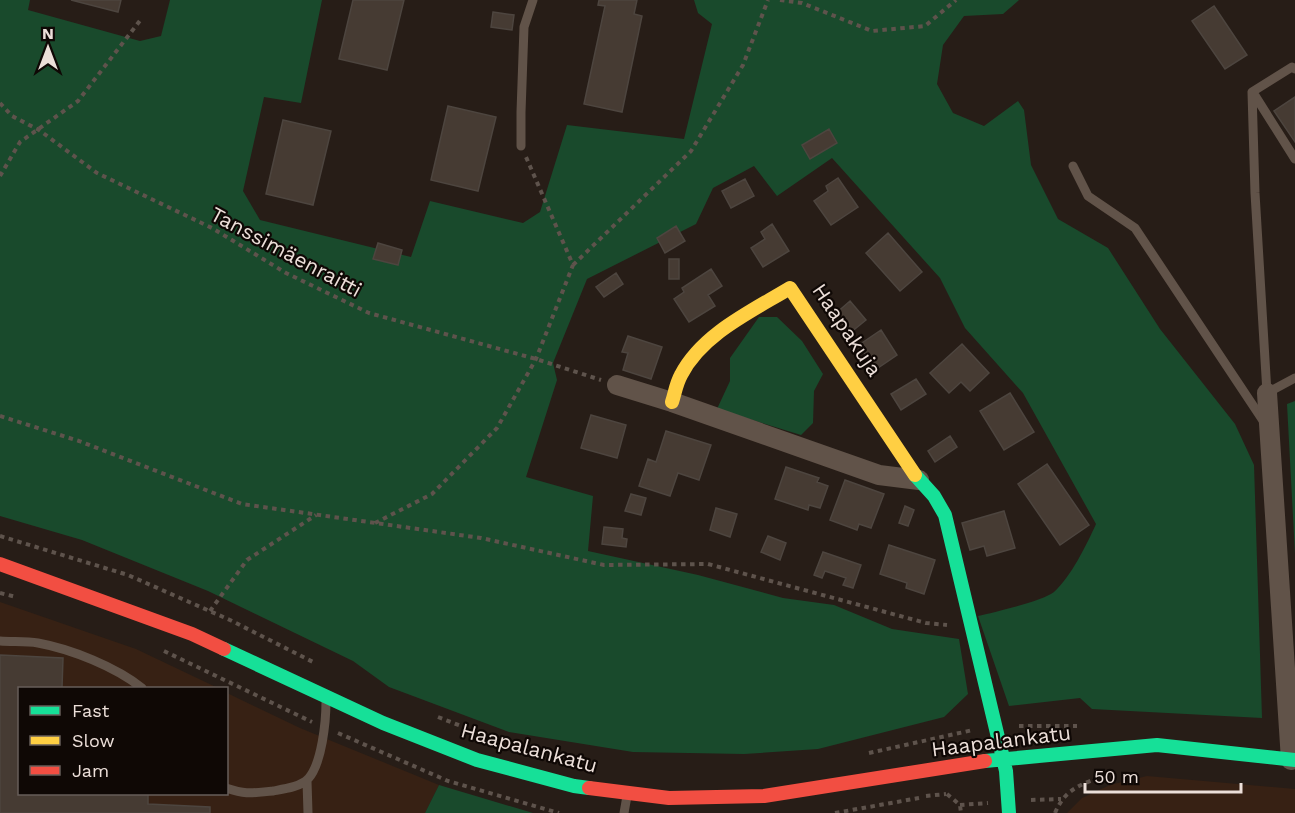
<svg xmlns="http://www.w3.org/2000/svg" width="1295" height="813" font-family="'Work Sans',sans-serif">
<style>
.built{fill:#372114}
.green{fill:#194a2c}
.building{fill:#463b33;stroke:#4d453f;stroke-width:1.5}
.lines{fill:none;stroke-linecap:round;stroke-linejoin:round}
.path{stroke:#5e534c;stroke-width:4;stroke-dasharray:4.5 4.5;stroke-linecap:butt}
.lane{stroke:#615349;stroke-width:9}
.street{stroke:#615349;stroke-width:20}
.fast{stroke:#16e098;stroke-width:14}
.slow{stroke:#ffcf43;stroke-width:14}
.jam{stroke:#f24e42;stroke-width:14}
.labels{text-anchor:middle;stroke-width:4.5;stroke-linejoin:round;paint-order:stroke}
.street-label{font-size:21px;fill:#ecdfd9;stroke:#0f0805}
</style>
<rect width="100%" height="100%" fill="#271d17"/>
<path class="built" d="M0 602 136 649 218 688H20V794H226L227 693 300 728 439 785 425 813H0Z
M1147 776 1295 789V813H1067L1082 798 1110 785Z"/>
<path class="green" d="M0 0H30L28 10 140 41 161 36 170 0H322L301 103 264 97 243 191 260 220 411 257 430 201 523 223 540 212 567 125 684 139 712 24 698 13 694 0H1019L1003 14 964 16 943 45 937 84 953 113 984 126 1018 101 1024 110 1031 165 1058 219 1108 248 1160 329 1235 424 1254 465 1262 718 1092 709 1080 698 1009 706 978 616C995 612 1043 601 1054 592 1071 577 1087 544 1096 524L1023 393 965 328 940 278 832 158 777 196 754 166 713 188 696 224 587 279 553 363 557 380 526 477 593 496 588 551 698 575 783 598 834 605 892 629 959 639 968 694 944 717 818 749 744 754 633 752 509 732 389 687 353 661 208 591 82 540 0 516Z
M759 317H777L802 341 823 374 814 391 813 423 801 435 717 409 730 381V358Z
M1295 401V554L1287 404Z
M439 785 533 813H425Z"/>
<path class="building" d="M71 0H121L118 12Z
M353 0H404L387 70 339 59Z
M599 0H637L634 14 642 16 622 112 584 104 605 6 598 5Z
M1214 6 1247 55 1225 69 1192 21Z
M493 12 514 15 512 30 491 27Z
M1295 97V142L1274 111Z
M448 106 496 117 478 191 431 180Z
M283 120 331 131 313 205 266 194Z
M829 129 837 143 810 159 802 145Z
M838 178 858 207 831 225 814 201 828 191 826 186Z
M745 179 754 196 731 208 722 191Z
M772 224 789 251 763 267 751 248 765 239 761 232Z
M676 226 685 241 665 253 657 238Z
M888 233 922 272 900 291 866 253Z
M378 243 402 250 398 265 373 259Z
M669 259H679V279H669Z
M711 269 722 286 708 295 715 306 689 322 674 299 684 292 682 288Z
M616 273 623 284 604 297 596 287Z
M850 301 866 320 850 333 835 314Z
M881 330 897 355 875 370 859 345Z
M628 336 662 347 651 379 623 370 628 353 622 352Z
M962 344 989 373 970 391 961 382 949 393 930 373Z
M916 379 926 394 901 410 891 394Z
M1010 393 1034 432 1004 450 980 411Z
M591 415 626 425 617 458 581 448Z
M666 431 711 445 699 480 678 473 670 496 639 486 648 459 656 462Z
M950 436 957 447 935 462 928 451Z
M1047 464 1089 525 1060 545 1018 484Z
M786 467 819 478 817 482 828 486 820 508 809 505 808 510 775 499Z
M845 480 884 494 871 528 859 524 857 530 830 520Z
M631 494 646 498 641 515 625 511Z
M905 506 914 510 908 526 899 523Z
M716 508 737 514 730 537 710 530Z
M1004 511 1015 548 987 556 984 546 970 550 962 523Z
M604 527 623 529 622 538 627 539 626 547 602 544Z
M768 536 786 543 780 560 761 552Z
M889 545 935 560 924 594 906 588 907 583 880 574Z
M823 552 861 565 853 588 843 585 846 578 825 571 822 578 814 575Z
M0 655 63 658 62 688H20V794H148V804L210 807V813H0Z"/>
<g class="lines">
<path class="path" d="M780 0 802 3 872 31 925 26 956 0
M0 103 12 116 39 130 97 173 212 228 286 273 369 313 536 359 601 380
M0 176 20 142 78 101 142 18
M573 265 691 151 743 65 768 0
M0 416 79 441 242 504 481 538 604 565 708 564 926 623 947 625
M375 523 432 494 497 428 536 359 573 265 526 157
M0 536 128 575 230 620 313 662
M0 593 16 597
M210 611 247 560 316 515
M164 651 312 722
M438 717 492 738
M1019 726H1077
M338 733 448 781 559 813
M869 753 973 730
M947 794 960 805 961 813
M926 796 946 794
M1031 800 1061 799
M960 805 988 803
M835 813 919 798
M1055 813C1066 787 1082 785 1107 774"/>
<path class="lane" d="M1252 92 1255 193 1267 393 1295 378
M1252 92 1292 67 1295 69
M1254 94 1295 159
M521 146V112L524 27 533 0
M1073 166 1088 196 1135 228 1266 425
M0 641C12 642 26 641 38 643 71 649 116 667 142 688
M307 781 308 813
M226 788C248 795 251 793 273 791 284 789 300 787 308 779 322 764 326 721 326 701
M624 813 627 796"/>
<path class="street" d="M617 385 672 402 879 475 919 480
M1267 393 1291 760"/>
<path class="fast" d="M915 475 934 496 945 515 1006 771 1009 813
M224 649 383 723 477 760 574 786 589 788
M985 761 1157 745 1295 760"/>
<path class="slow" d="M672 402C675 393 676 384 681 375 702 334 752 311 790 288L915 475"/>
<path class="jam" d="M0 564 192 634 224 649
M589 788 669 798 764 796 985 761"/>
</g>
<g class="labels">
<g class="street-label">
<text transform="translate(286 252) rotate(28)" y="7">Tanssimäenraitti</text>
<text transform="translate(847 330) rotate(56)" y="7">Haapakuja</text>
<text transform="translate(1001 741) rotate(-7)" y="7">Haapalankatu</text>
<text transform="translate(529 748) rotate(15)" y="7">Haapalankatu</text>
</g>
</g>
<rect x="18" y="687" width="210" height="108" fill="#0f0805" stroke="#675e5a" stroke-width="1.5"/>
<rect x="30" y="706" width="30" height="9" fill="#16e098" stroke="#675e5a" stroke-width="1.5"/>
<text x="72" y="717" font-size="18" fill="#ecdfd9">Fast</text>
<rect x="30" y="736" width="30" height="9" fill="#ffcf43" stroke="#675e5a" stroke-width="1.5"/>
<text x="72" y="747" font-size="18" fill="#ecdfd9">Slow</text>
<rect x="30" y="766" width="30" height="9" fill="#f24e42" stroke="#675e5a" stroke-width="1.5"/>
<text x="72" y="777" font-size="18" fill="#ecdfd9">Jam</text>
<g transform="translate(48 48)" stroke="#0f0805" stroke-width="4.5" paint-order="stroke">
<path d="M0-4.5L10 22L0 15L-10 22Z" fill="#ecdfd9"/>
<text y="-9" font-size="16" font-weight="bold" text-anchor="middle" fill="#ecdfd9">N</text>
</g>
<path d="M1085 783v9h156v-9" fill="none" stroke="#ecdfd9" stroke-width="3"/>
<text x="1094" y="783" font-size="18" fill="#ecdfd9" stroke="#0f0805" stroke-width="4.5" paint-order="stroke">50 m</text>
</svg>
